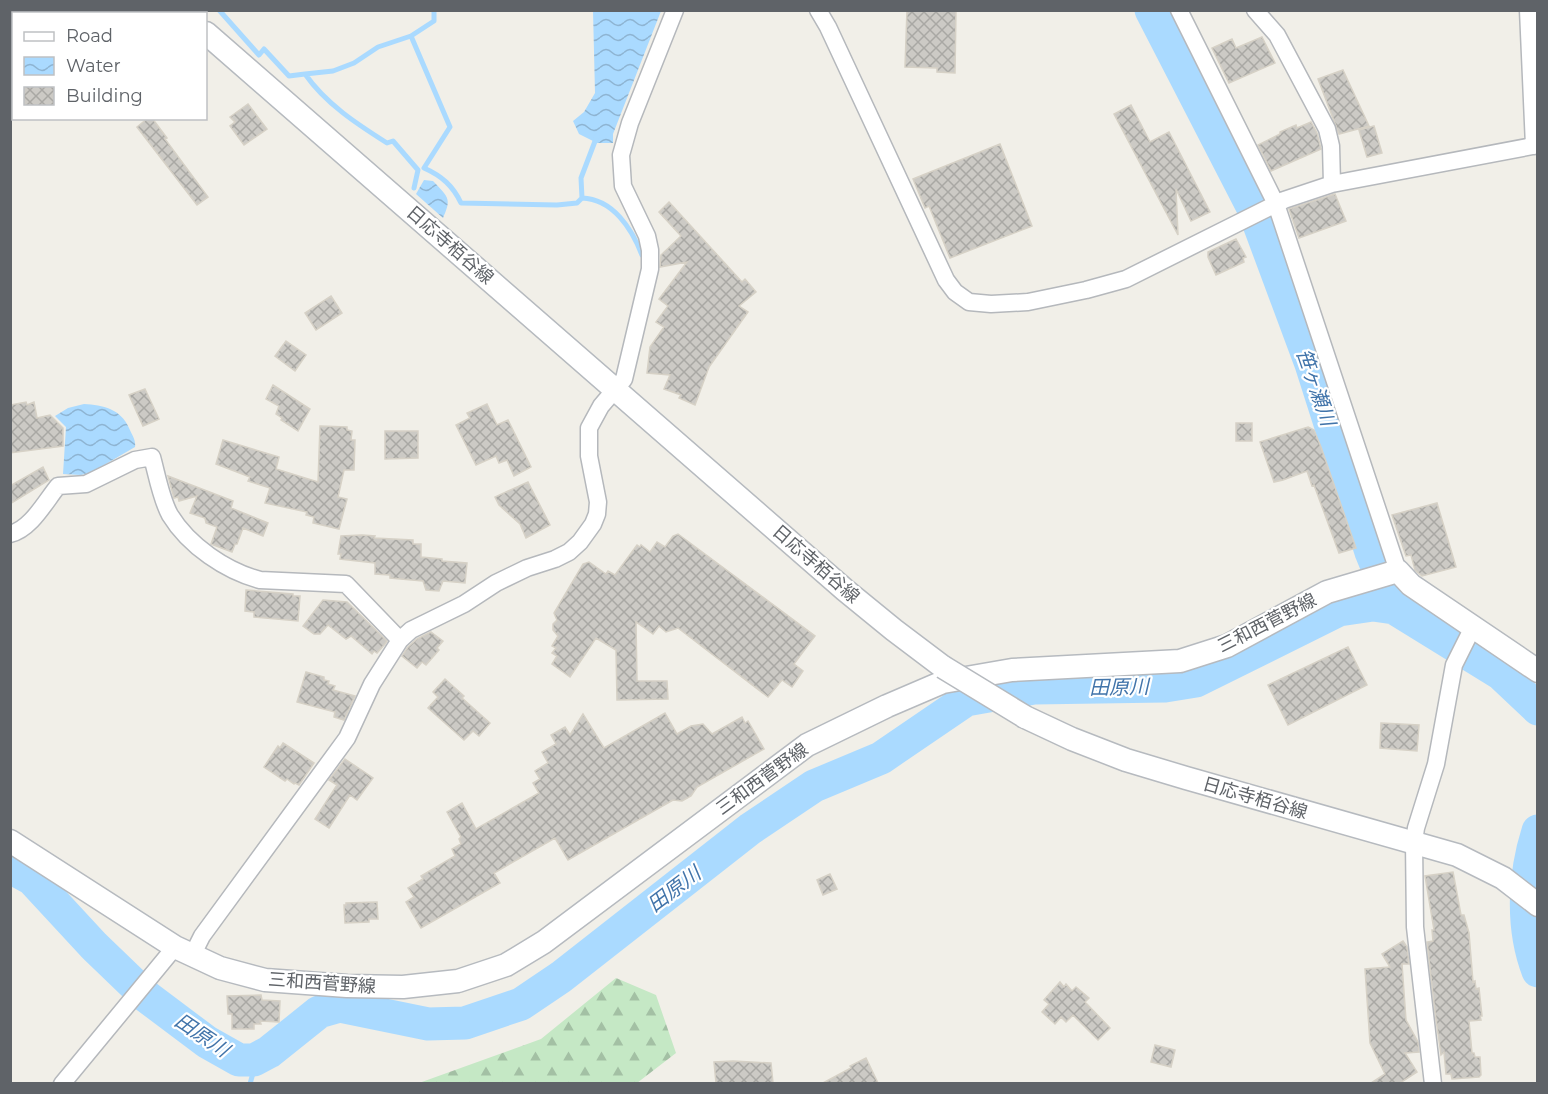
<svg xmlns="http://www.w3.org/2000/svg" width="1548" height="1094" font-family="Montserrat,'Noto Sans JP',sans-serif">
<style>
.forest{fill:url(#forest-firs)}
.water{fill:url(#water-waves)}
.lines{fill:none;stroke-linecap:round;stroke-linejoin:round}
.stream{stroke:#aadaff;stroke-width:5}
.river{stroke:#aadaff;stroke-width:33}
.building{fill:url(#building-cross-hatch);stroke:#d6d1c6;stroke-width:1.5}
.minor-casing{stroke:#b5b8bc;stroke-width:19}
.secondary-casing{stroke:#b6babf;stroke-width:25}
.minor{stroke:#fff;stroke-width:16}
.secondary{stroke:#fff;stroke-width:22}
.secondary-bridge-casing{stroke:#b6babf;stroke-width:25;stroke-linecap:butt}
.secondary-bridge{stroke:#fff;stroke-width:22}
.labels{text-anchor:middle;stroke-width:4.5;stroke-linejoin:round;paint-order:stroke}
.street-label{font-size:18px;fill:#5f6368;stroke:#fff}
.water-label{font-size:20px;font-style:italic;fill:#4174aa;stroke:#fff}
</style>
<defs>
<pattern id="forest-firs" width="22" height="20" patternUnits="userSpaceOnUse" patternTransform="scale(1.5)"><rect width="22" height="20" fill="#c5e8c5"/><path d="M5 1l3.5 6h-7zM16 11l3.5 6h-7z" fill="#a3c0a4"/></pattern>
<pattern id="water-waves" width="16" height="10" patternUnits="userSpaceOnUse" patternTransform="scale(1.5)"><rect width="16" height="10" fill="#aadaff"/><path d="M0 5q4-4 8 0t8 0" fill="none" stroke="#8eb4d2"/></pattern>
<pattern id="building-cross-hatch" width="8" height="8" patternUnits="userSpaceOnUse" patternTransform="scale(1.5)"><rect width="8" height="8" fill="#cccac5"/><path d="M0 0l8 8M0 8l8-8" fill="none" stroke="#a9a8a4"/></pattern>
</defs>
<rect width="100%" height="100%" fill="#f1efe8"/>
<path class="forest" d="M616 978 656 995 676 1053 637 1083H419L541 1039Z"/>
<path class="water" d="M593 11H661L613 134V143H597L579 134 573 121 584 112 595 93Z
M424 180 433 181C448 197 452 198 443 218L416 194Z
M84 404C103 405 121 409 129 428 132 435 136 440 135 447L92 472 81 475 63 474 66 427 55 416 68 408Z"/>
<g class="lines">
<path class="stream" d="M219 10 259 55 264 49 289 76 305 74C326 104 357 124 387 143L393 141 418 170 414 188
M411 36 450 127 424 168C442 176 453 186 461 203L557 205 577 203 582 198C613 199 632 229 642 255
M305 74 333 71 354 63 378 47 411 36 434 21V10
M582 198 581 178 597 136
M250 1084 253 1073 254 1060"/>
<path class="river" d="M1151 10 1253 208 1311 364 1371 552 1394 608 1501 674 1538 709
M1538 831C1524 875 1521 927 1538 971
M10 867 32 879 94 946 147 997 207 1042 239 1060H254L269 1052 319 1012 340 1006 428 1024 465 1023 521 1004 561 977 750 829 814 786 881 758 966 700 1034 688 1165 686 1196 681 1339 610 1373 605 1394 608"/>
</g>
<path class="building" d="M907 10H956L955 73 937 72V68L905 67Z
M1262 37 1275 63 1229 83 1212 48 1232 39 1236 48Z
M1343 70 1369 126 1339 134 1318 79Z
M248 104 267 129 244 145 230 126 235 122 230 117Z
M1131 105 1150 142 1169 132 1210 212 1191 221 1176 189 1178 235 1114 114Z
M148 118H152L167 138 165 139 208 197 197 205 137 127Z
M1311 122 1317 133 1321 149 1271 171 1258 145 1280 134V132L1296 125 1297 128Z
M1374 126 1382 153 1367 157 1359 130Z
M1000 144 1032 226 950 258 929 206 925 208 913 179Z
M1335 194 1346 221 1299 238 1289 209Z
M669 202 742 282 745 279 756 292 739 306 748 312 709 367 695 405 679 398 681 395 664 389 670 375 647 373 650 347 664 327 656 322 668 306 659 299 687 262 660 267 661 255 681 236 659 212Z
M1236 239 1246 257 1243 258 1244 262 1216 275 1208 257V252Z
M331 296 342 313 316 330 305 313Z
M286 341 306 355 295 371 275 356Z
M273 385 310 409 298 431 281 420 282 418 276 414 279 406 266 399Z
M145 389 159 419 143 426 129 395Z
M26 402 27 405 34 402 37 418 50 415 63 428V446L10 453V405Z
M487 404 497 425 508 420 531 467 514 476 507 460 499 463 496 456 476 465 456 425 470 418 467 413Z
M1236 423H1252V441H1236Z
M320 426 347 427V430L352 431 351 440H355L354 470H344L338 497 347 499 339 529 313 523 314 517 306 515 307 512 265 503 270 488 248 481 250 477 216 464 223 440 279 457 276 469 318 482Z
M1308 427 1314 430 1321 447 1356 548 1339 553 1314 485 1312 486 1307 471 1283 480 1274 482 1260 442Z
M385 431H418V458L385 459Z
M43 467 49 480 10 504V486Z
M168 476 233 501 231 508 268 523 263 536 243 528 237 544H235L232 552 211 544 217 527 206 523 205 518 190 513 197 496 179 501 178 497 174 498Z
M528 482 550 525 526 538 520 524 499 505 495 497Z
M1437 503 1456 567 1422 576 1415 570 1411 555 1406 556 1392 515Z
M678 534 815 636 794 664 803 671 792 687 782 680 768 697 678 628 666 632 659 626 653 634 636 622 637 681H667L668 699 617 700 616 650 596 638 570 677 552 664 557 656 552 653 556 648 552 646 558 636 553 630V624L557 620 554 613 583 564 589 562 606 574 608 571 615 575 637 545 640 547 641 545 650 552 657 542 665 547 673 536Z
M362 535 375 536 374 538 413 540V544H421V557L442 559V561L467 563 465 583 443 581 439 591 426 590 423 581 390 578V575L375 574V563L340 559 341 554H338L341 536Z
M246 590 293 594V596H300L298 621 254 617V612L245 611Z
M323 600 347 602 387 641 385 644 377 653 374 651 372 654 351 636 346 639 328 625 320 634H314L303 626Z
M431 632 443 641 437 648 439 650 426 665 422 662 417 668 402 656 408 647 417 639Z
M1348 647 1367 685 1288 725 1268 685Z
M306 672 324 677V680L329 681 328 684 335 686 333 690 355 696 344 720 334 717 335 712 297 702Z
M445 679 464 696 462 698 490 723 479 736 473 731 464 740 428 708 438 697 433 692Z
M665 713 677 734 691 726 703 724 712 734 742 717 745 723 748 721 764 749 697 787 691 796 682 801 673 800 568 860 555 838 494 873 500 883 421 928 406 902 414 897 408 888 423 879 421 876 455 856 452 849 461 844 459 839 461 837 447 812 462 803 476 829 539 793 533 783 540 779 535 771 548 763 542 752 556 744 551 735 565 727 570 735 583 714 604 748Z
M1381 723 1419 725 1417 751 1380 748Z
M283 743 314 763 299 785 295 783 294 784 287 779 285 781 264 767 278 746 280 748Z
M345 759 373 778 357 800 350 795 329 828 315 819 337 785 329 780Z
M1453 872 1461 915H1464L1469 933 1473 982 1475 981 1476 989 1479 988 1482 1016H1480L1481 1020 1469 1021 1472 1053H1474L1475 1057H1480L1481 1075 1479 1077 1452 1079 1451 1074H1446L1444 1052 1441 1055 1435 1012 1427 942 1433 941 1432 930H1434L1425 876Z
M830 874 837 889 823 895 817 880Z
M377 902 378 919H369V922L345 923 344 905H346V903Z
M1403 941 1407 947 1409 964H1402L1406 1020 1418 1042 1419 1052 1405 1053 1417 1072 1400 1083H1371L1385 1074 1370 1043 1365 969 1390 967 1382 954Z
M1060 982 1064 987 1066 984 1072 991 1076 987 1089 998 1085 1002 1110 1028 1098 1040 1073 1015 1066 1022 1061 1017 1055 1024 1042 1012 1049 1004 1044 1000Z
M261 995 262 1000 280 1001 279 1022 260 1021 261 1024H254V1029H232V1014H228L227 996Z
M1155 1045 1175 1050 1171 1067 1151 1062Z
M866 1058 878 1083H823L851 1068 850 1066Z
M733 1061 771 1063 773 1083H716L714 1062Z"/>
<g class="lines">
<g class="minor-casing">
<path id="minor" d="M818 10 828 27 946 280 955 292 969 302 991 304 1028 302 1086 290 1126 279 1284 200 1332 184 1538 145
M1179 10 1276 204 1398 571
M1255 10 1277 35 1327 129 1331 146 1332 184
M1528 10 1534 146
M10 534C31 529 45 502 58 486L86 484 135 460 152 457C157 475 161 499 170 515 189 546 226 571 260 580L346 584 400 640 372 684 347 738 202 936 192 956
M400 640 411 630 464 604 496 583 527 568 555 559 569 552 580 542 593 524 597 514 598 502 589 456V428L601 406 624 379 650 269V250L647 236 623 186 621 155 630 123 675 10
M62 1084 175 947
M1433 1084 1415 927 1414 842 1416 828 1436 764 1454 665 1473 627"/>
</g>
<g class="secondary-casing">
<path id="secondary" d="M181 10 184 14
M206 33 845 590 894 630 943 667
M1025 717 1072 739 1126 760 1186 778 1457 855 1503 878 1538 905
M10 841 175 947 220 968 265 980 347 986 403 987 458 981 506 965 544 942 807 745 887 706 943 682 1012 670 1180 661 1227 646 1327 592 1398 571 1411 585 1538 671"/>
</g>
<use href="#minor" class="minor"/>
<use href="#secondary" class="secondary"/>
<g class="secondary-bridge-casing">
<path id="secondary-bridge" d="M943 667 1025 717"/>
</g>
<use href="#secondary-bridge" class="secondary-bridge"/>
</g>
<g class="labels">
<g class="street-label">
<text transform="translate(450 245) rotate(41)" y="6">日応寺栢谷線</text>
<text transform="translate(816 564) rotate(41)" y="6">日応寺栢谷線</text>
<text transform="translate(1267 623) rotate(-27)" y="6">三和西菅野線</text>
<text transform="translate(762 779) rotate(-36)" y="6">三和西菅野線</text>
<text transform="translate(1255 798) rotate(16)" y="6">日応寺栢谷線</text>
<text transform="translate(322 983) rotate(4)" y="6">三和西菅野線</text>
</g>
<g class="water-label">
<text transform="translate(1316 387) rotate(71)" y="7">笹ヶ瀬川</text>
<text transform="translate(1119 687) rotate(-1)" y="7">田原川</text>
<text transform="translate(674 889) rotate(-37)" y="7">田原川</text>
<text transform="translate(202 1035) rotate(34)" y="7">田原川</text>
</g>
</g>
<rect width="1548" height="1094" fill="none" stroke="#5f6368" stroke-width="24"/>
<rect x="12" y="12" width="195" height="108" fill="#ffffff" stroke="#bfc1c3" stroke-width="1.5"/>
<rect x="24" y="32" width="30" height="9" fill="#ffffff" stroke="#bfc1c3" stroke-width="1.5"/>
<text x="66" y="42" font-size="18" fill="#5f6368">Road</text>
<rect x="24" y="57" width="30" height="18" fill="url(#water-waves)" stroke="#bfc1c3" stroke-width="1.5"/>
<text x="66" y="72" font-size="18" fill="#5f6368">Water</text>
<rect x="24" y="87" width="30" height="18" fill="url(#building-cross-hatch)" stroke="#bfc1c3" stroke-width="1.5"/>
<text x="66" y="102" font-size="18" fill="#5f6368">Building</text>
</svg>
